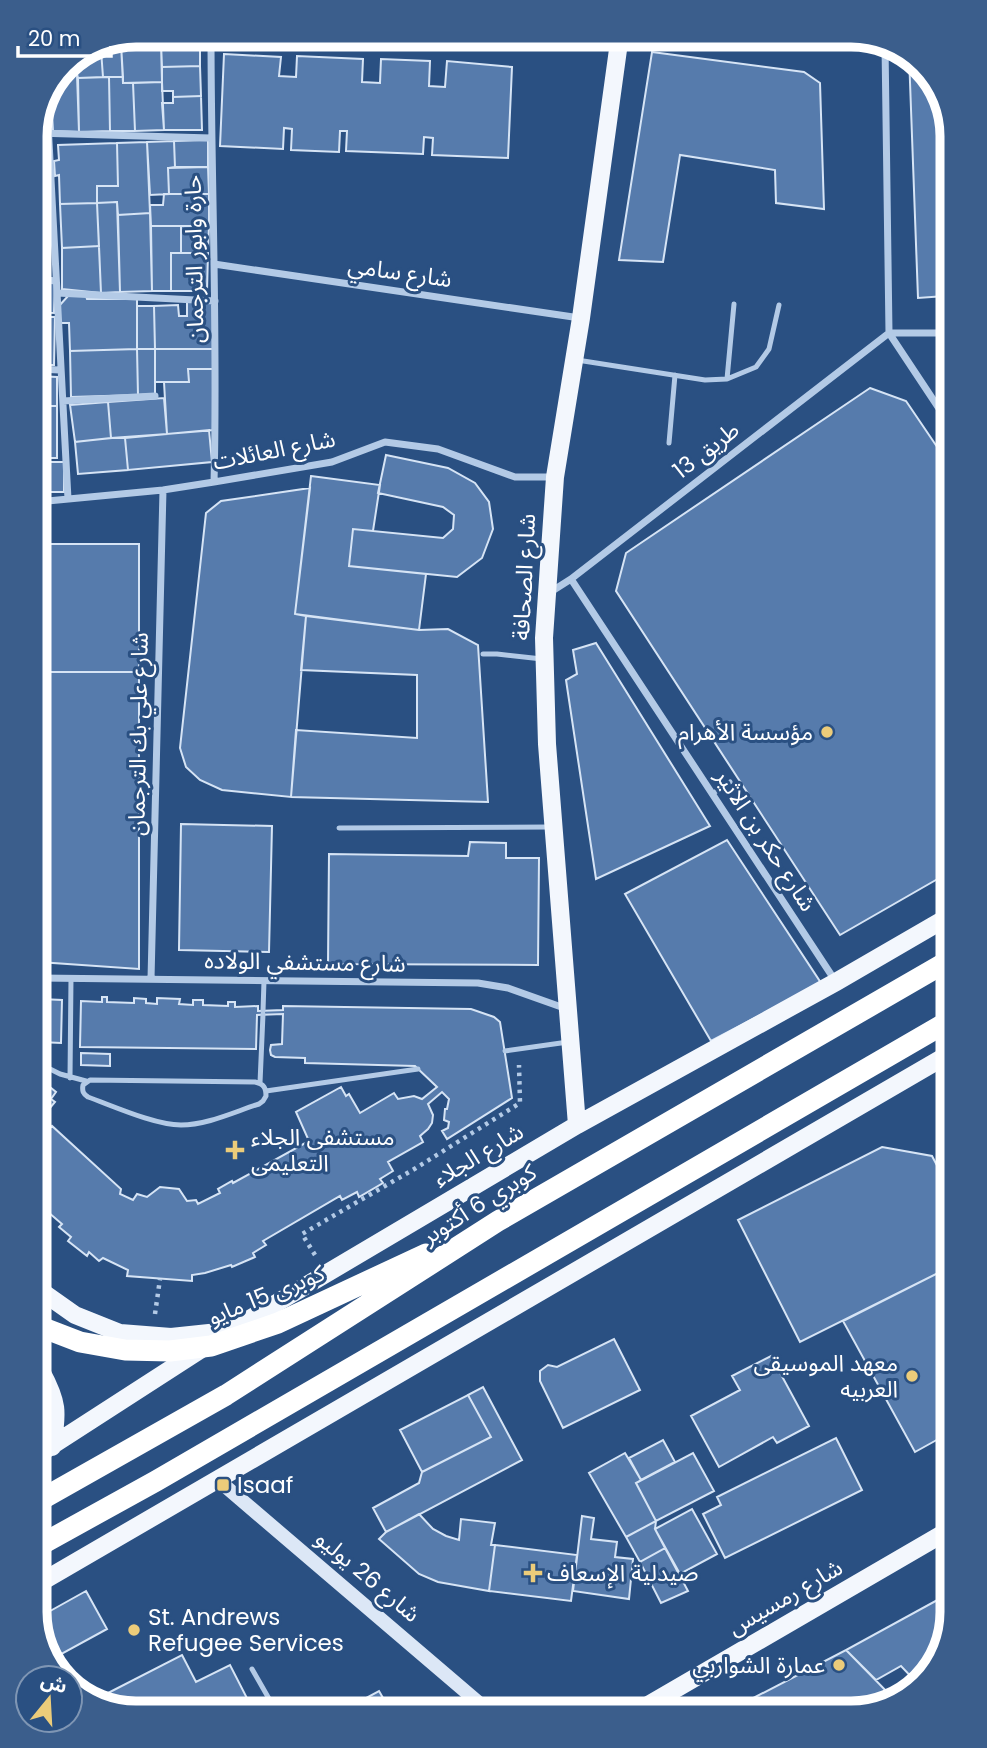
<svg xmlns="http://www.w3.org/2000/svg" width="987" height="1748" font-family="Poppins,'Noto Sans Arabic',sans-serif">
<style>
.building{fill:#567bac;stroke:#d6e4f5;stroke-width:2}
.lines{fill:none;stroke-linecap:round;stroke-linejoin:round}
.path{stroke:#b3cae6;stroke-width:4.5;stroke-dasharray:3.5 5;stroke-linecap:butt}
.lane{stroke:#b3cae6;stroke-width:5}
.street{stroke:#b3cae6;stroke-width:7}
.secondary{stroke:#dce7f6;stroke-width:14}
.primary{stroke:#f3f7fd;stroke-width:18}
.highway-bridge{stroke:#fff;stroke-width:21}
.poi-dot{fill:#eccc7a;stroke:#2a5082;stroke-width:2.5}
.labels{text-anchor:middle;stroke-width:6;stroke-linejoin:round;paint-order:stroke}
.street-label{font-size:23px;fill:#fff;stroke:#2a5082}
.poi-label{font-size:23px;fill:#fff;stroke:#2a5082;text-anchor:start}
.rim{fill:none;stroke:#fff;stroke-width:9}
</style>
<rect width="100%" height="100%" fill="#2a5082"/>
<path class="building" d="M200 42V66L162 67 161 43Z
M161 43 162 82 123 83 121 44Z
M121 44 123 77H103L101 50 113 45Z
M101 50 103 77 78 78 77 74H60L65 64Z
M652 52 804 72 820 83 824 209 776 203 775 170 680 155 663 262 619 260Z
M224 54 281 57 279 76 296 77 297 56 363 59 362 82 380 83 381 59 430 61 429 86 445 87 447 61 512 67 508 158 432 155 433 138 424 137 423 154 346 151 347 131H340L339 152 291 150 292 129 284 128 283 149 220 146Z
M909 55 912 56 944 97 945 296 918 298Z
M200 66 201 96 173 97V91H162V67Z
M60 74H77L79 132 53 131 51 95Z
M109 77H123V83H133L135 131H110Z
M109 77 110 131 79 132 78 78Z
M162 82 164 130 135 131 133 83Z
M201 96 202 130H164L162 103H173V97Z
M35 135H39L40 164H35Z
M208 140V167H175L174 141Z
M174 141 175 167 168 168 169 194 150 195 147 142Z
M147 142 150 213 118 215 117 202 97 203V186H118L117 143Z
M117 143 118 186H97V203L60 204 59 175 55 176 54 161 59 160 58 145Z
M35 164H40L41 182 35 183Z
M208 167 209 194H169L168 168Z
M41 182 42 230H36L35 183Z
M164 194H209V226H151L150 205H163Z
M117 202 120 292 101 293 97 203Z
M97 203 99 246 62 248 60 204Z
M150 213 152 291 120 292 118 215Z
M151 226H181V253H171V291H152Z
M181 226H209L208 253H181Z
M36 230H42V271H36Z
M99 246 101 293 62 289V248Z
M171 253H208L207 291H171Z
M36 281 55 282 54 313 36 312Z
M68 296H86L87 299H137V349L70 351 69 323H59V306Z
M187 302H213L214 349H155L154 306 178 305 179 316H187Z
M137 306H154L155 349H137Z
M36 312H48V317H55L54 365H36Z
M137 349 138 395 71 397 70 351Z
M137 349H155V394L138 395Z
M155 349H214L213 369H188L189 382H155Z
M188 369H213L214 430 167 434 164 382H189Z
M36 376 57 377V406H37Z
M870 388 906 401 946 460 948 873 840 935 616 591 626 553Z
M164 398 167 434 111 438 108 402Z
M108 402 111 438 75 442 70 405Z
M37 406H57V458H37Z
M209 430 212 462 128 470 125 438Z
M111 438H125L128 470 78 474 75 442Z
M386 455 448 468 475 483 489 502 493 529 482 558 457 577 349 566 353 529 443 538 453 529 454 515 443 507 378 493Z
M37 462H64V492H37Z
M311 476 380 485 373 531 353 529 349 566 426 574 419 630 295 614Z
M310 488 295 614 306 616 291 797 222 790 200 780 186 767 180 748 206 513 221 501Z
M37 544H139V672H38Z
M306 616 419 630 448 629 478 645 488 802 291 797 296 730 417 738V675L301 670Z
M596 643 710 826 596 879 566 680 577 674 573 650Z
M38 672H139V969L39 962Z
M181 824 272 826 269 952 179 950Z
M727 840 821 983 711 1041 625 894Z
M470 842 506 843V858H539L538 965 328 964 329 854 468 856Z
M102 997H107V1002L134 1003V998L146 999V1003L157 1004V998L180 999 179 1004 193 1005V1000H203V1005L228 1006V1002H235V1007L258 1006V1011L283 1010V1006L471 1009 494 1017 500 1022 512 1098 447 1139 442 1131 448 1128 449 1122 444 1120 445 1109H447L449 1099 442 1092 428 1104 433 1115 432 1123 428 1129 420 1136 423 1142 388 1162 393 1171 380 1179 383 1183 359 1197 357 1192 342 1200 340 1196 263 1241 266 1245 253 1253 255 1257 232 1267 231 1265 205 1273 192 1275V1281L127 1276 128 1270 103 1258 99 1261 89 1252 87 1256 68 1241 71 1237 59 1227 62 1224 41 1206 40 1123 48 1130 52 1126 121 1189 120 1194 133 1200 137 1194 147 1197 160 1187 179 1189 187 1201 196 1200 198 1204 220 1193 218 1189 232 1181 233 1183 309 1141 296 1112 341 1087 346 1096 349 1094 360 1113 394 1093 398 1099 414 1096 422 1099 437 1087 415 1066 305 1063V1058L275 1057 271 1055 270 1050 271 1045 282 1044 283 1014 257 1015 256 1049 80 1047 81 1001 102 1002Z
M40 999 62 1000 61 1043 40 1042Z
M81 1053 110 1054V1066L81 1065Z
M40 1079 56 1092 51 1099 55 1102 40 1120Z
M882 1147 932 1156 950 1190V1267L800 1342 738 1220Z
M950 1267 951 1432 915 1452 843 1321Z
M614 1339 640 1390 563 1428 540 1381V1371L548 1365 557 1367Z
M771 1356 809 1426 777 1443 773 1437 719 1467 691 1416 740 1390 732 1376Z
M483 1387 522 1460 386 1532 373 1508 419 1483 422 1472 491 1437 468 1395Z
M468 1395 491 1437 422 1472 400 1430Z
M836 1438 862 1490 725 1558 703 1514 721 1505 717 1497Z
M663 1440 675 1462 641 1480 629 1458Z
M625 1453 641 1480 636 1483 656 1521 626 1537 589 1473Z
M693 1453 714 1491 656 1521 636 1483Z
M692 1509 717 1554 680 1574 655 1529Z
M419 1514 433 1529 446 1536 459 1540 461 1519 495 1523 491 1545H495L489 1591 438 1582 419 1574 379 1539 386 1532Z
M582 1516 594 1518 591 1539 617 1542 615 1557 633 1559 629 1599 573 1591Z
M656 1521 655 1529 665 1548 640 1562 626 1537Z
M495 1545 577 1555 571 1601 489 1591Z
M665 1548 688 1591 661 1603 640 1562Z
M86 1591 107 1629 56 1657 43 1633V1615Z
M952 1592V1618L935 1668 917 1683 901 1666 876 1680 846 1650Z
M846 1650 895 1700 890 1705 736 1707Z
M182 1655 196 1682 230 1665 252 1708 257 1706 260 1711 130 1713 116 1708 108 1693Z
M379 1691 390 1710 342 1711Z"/>
<g class="lines">
<path class="path" d="M315 1255 302 1234 416 1168 520 1103 519 1065
M155 1314 160 1279"/>
<path class="lane" d="M577 360 705 380 727 379 756 367 769 349 779 305
M727 379 734 304
M669 443 675 375
M483 654H497L542 659
M712 794 730 782
M339 828 549 827
M263 1011 264 981
M505 1051 568 1042
M40 1064 60 1074 86 1081
M70 1078 71 978
M90 1080 255 1082C264 1084 266 1088 266 1096L263 1101 259 1104C234 1112 207 1125 181 1125 155 1125 113 1106 88 1097 83 1094 82 1091 83 1085Z
M260 1083 263 1014
M266 1091 418 1069
M252 1669 276 1711"/>
<path class="street" d="M211 35C211 184 218 333 214 482
M126 39 211 38
M885 45 889 333 946 419
M47 104 68 499
M35 133 211 138
M214 264 580 318
M36 279 56 281
M57 293 215 301
M36 369 60 370
M63 401 155 396
M37 502 163 490 214 482 332 462 385 442 438 449 515 477H554
M571 579 836 982
M549 593 571 579 889 333H945
M39 978 478 983 508 988 567 1009
M151 979 163 490"/>
<path class="secondary" d="M218 1480 486 1709"/>
<path class="primary" d="M577 1125 547 744 544 638 555 477 581 318 620 35
M41 1291 75 1315 120 1333 171 1337 228 1331
M41 1371C58 1402 58 1412 52 1447
M42 1452 231 1330 577 1125 836 982 948 917
M43 1581 949 1054
M643 1708 951 1529"/>
<path class="highway-bridge" d="M41 1327 80 1342 125 1350 170 1351 211 1346 278 1323 426 1254
M42 1499 226 1395 498 1221 948 961
M42 1544 156 1481 949 1021"/>
</g>
<g class="poi-dot">
<circle cx="827" cy="732" r="7"/>
<path d="M231.5 1139.5h7v7h7v7h-7v7h-7v-7h-7v-7h7z"/>
<circle cx="912" cy="1376" r="7"/>
<rect x="216" y="1478" width="14" height="14" rx="3.5"/>
<path d="M529.5 1562.5h7v7h7v7h-7v7h-7v-7h-7v-7h7z"/>
<circle cx="134" cy="1630" r="7"/>
<circle cx="839" cy="1665" r="7"/>
</g>
<g class="labels">
<g class="street-label">
<text transform="translate(194 259) rotate(-91)" y="8">حارة وابور الترجمان</text>
<text transform="translate(400 272) rotate(8)" y="8">شارع سامي</text>
<text transform="translate(274 450) rotate(-11)" y="8">شارع العائلات</text>
<text transform="translate(706 450) rotate(-38)" y="8">طريق 13</text>
<text transform="translate(524 577) rotate(-87)" y="8">شارع الصحافة</text>
<text transform="translate(138 734) rotate(-89)" y="8">شارع علي بك الترجمان</text>
<text transform="translate(766 840) rotate(57)" y="8">شارع حكر بن الاثير</text>
<text transform="translate(305 962) rotate(1)" y="8">شارع مستشفي الولاده</text>
<text transform="translate(478 1155) rotate(-31)" y="8">شارع الجلاء</text>
<text transform="translate(479 1204) rotate(-32)" y="8">كوبري 6 أكتوبر</text>
<text transform="translate(266 1295) rotate(-22)" y="8">كوبرى 15 مايو</text>
<text transform="translate(368 1576) rotate(40)" y="8">شارع 26 يوليو</text>
<text transform="translate(785 1597) rotate(-30)" y="8">شارع رمسيس</text>
</g>
<g class="poi-label">
<text x="813" y="740" text-anchor="end">مؤسسة الأهرام</text>
<text x="251" y="1145">مستشفى الجلاء<tspan x="251" dy="26">التعليمى</tspan></text>
<text x="898" y="1371" text-anchor="end">معهد الموسيقى<tspan x="898" dy="26">العربيه</tspan></text>
<text x="237" y="1493">Isaaf</text>
<text x="547" y="1581">صيدلية الإسعاف</text>
<text x="148" y="1625">St. Andrews<tspan x="148" dy="26">Refugee Services</tspan></text>
<text x="825" y="1673" text-anchor="end">عمارة الشواربي</text>
</g>
</g>
<path d="M0 0H987V1748H0ZM136 47H851A89 89 0 0 1 940 136V1612A89 89 0 0 1 851 1701H136A89 89 0 0 1 47 1612V136A89 89 0 0 1 136 47Z" fill="#3b5e8c" fill-rule="evenodd"/>
<path class="rim" d="M136 47H851A89 89 0 0 1 940 136V1612A89 89 0 0 1 851 1701H136A89 89 0 0 1 47 1612V136A89 89 0 0 1 136 47Z"/>
<g transform="translate(49 1699) rotate(18)"><circle r="33" fill="#2a5082" stroke="#7f96b4" stroke-width="2"/>
<path d="M0-5L12 26L0 18L-12 26Z" fill="#eccc7a"/>
<text y="-10" font-size="19" font-weight="bold" text-anchor="middle" fill="#ffffff">ش</text>
</g>
<path d="M18 46v10h93v-10" fill="none" stroke="#ffffff" stroke-width="3.5"/>
<text x="28" y="46" font-size="21" fill="#ffffff" stroke="#2a5082" stroke-width="5" paint-order="stroke">20 m</text>
</svg>
